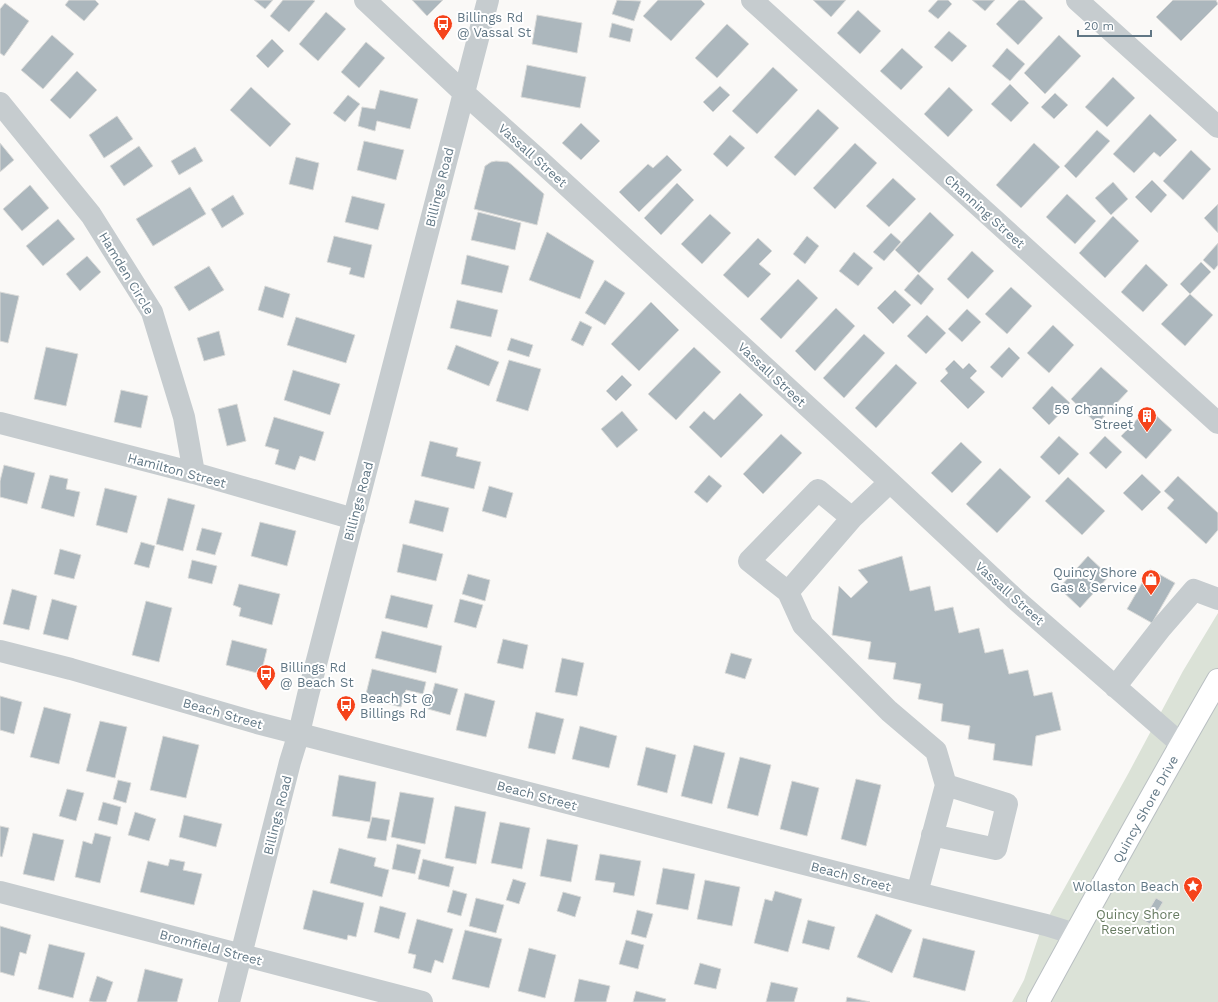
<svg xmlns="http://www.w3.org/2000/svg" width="1218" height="1002" font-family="'Work Sans',sans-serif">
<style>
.green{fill:#dbe2d7}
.building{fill:#acb7bd;stroke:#dbdbd9}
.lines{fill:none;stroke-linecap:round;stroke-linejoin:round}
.major-casing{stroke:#b9bfc2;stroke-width:24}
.minor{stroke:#c6cccf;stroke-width:22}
.major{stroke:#fff;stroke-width:22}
.labels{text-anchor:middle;stroke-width:4;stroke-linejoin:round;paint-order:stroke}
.poi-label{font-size:13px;fill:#617785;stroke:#fff;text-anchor:start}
.street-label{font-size:13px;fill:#617785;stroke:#fff}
.park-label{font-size:13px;fill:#677b61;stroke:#fff}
</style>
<rect width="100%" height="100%" fill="#faf9f7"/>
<path class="green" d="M1218 613V1002H1012L1024 980 1040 932 1128 774 1183 671Z"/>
<path class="building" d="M69 0H95L99 4 84 21 65 5Z
M254 0H273L265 9Z
M283 0H313L315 1 289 32 270 16Z
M412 0H443L427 16Z
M617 0 641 1 634 21 612 14Z
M658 0H701L705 4 671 41 643 16Z
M813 0H846L831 17Z
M938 0H948L952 4 938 19 928 11Z
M972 0H995L985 11Z
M1019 0H1024L1043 18 1018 45 996 24Z
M1173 0H1216L1218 4 1181 41 1156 17Z
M5 3 29 21 4 56 0 53V9Z
M858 10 881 31 860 54 837 33Z
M326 12 346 29 318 61 299 44Z
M537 15 582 23 577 53 532 44Z
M612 23 633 29 630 42 609 37Z
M727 24 749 44 717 78 695 58Z
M949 31 967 46 952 62 934 47Z
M52 35 74 54 43 89 21 70Z
M1059 35 1081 56 1045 94 1024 73Z
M272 39 284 51 268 68 256 56Z
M366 42 385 58 359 88 341 72Z
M902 48 923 67 901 90 880 71Z
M1007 48 1025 64 1010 81 992 66Z
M527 65 586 77 580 108 521 97Z
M773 67 798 90 757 134 732 111Z
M77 71 97 90 70 119 50 100Z
M1113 77 1135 98 1107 127 1085 107Z
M1010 84 1029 103 1011 122 991 104Z
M720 86 730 95 713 112 703 102Z
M251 87 291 124 270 147 230 110Z
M949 87 973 110 948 137 924 114Z
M380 90 418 99 410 129 377 121 375 131 358 126 362 107 375 109Z
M1055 93 1068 105 1054 119 1041 107Z
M348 95 360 104 345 122 333 113Z
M818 109 839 128 795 176 774 157Z
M1150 114 1177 140 1160 157 1154 152 1134 173 1113 154Z
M117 116 133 139 104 158 89 135Z
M581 123 600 141 581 160 562 143Z
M1097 130 1110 141 1076 178 1064 166Z
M730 135 745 148 727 167 713 154Z
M364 141 404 150 396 180 357 170Z
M0 143 14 160 0 172Z
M855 143 877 163 835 209 813 188Z
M1034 143 1060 167 1021 208 996 185Z
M139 146 153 166 124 186 110 166Z
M195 147 203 161 179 175 171 161Z
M1191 150 1211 169 1183 200 1163 181Z
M667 155 682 170 639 212 619 192 648 164 653 168Z
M296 157 319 163 313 190 289 184Z
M496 161 508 162 512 165 544 194 537 225 474 209 485 166 491 162Z
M893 178 916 199 889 227 866 206Z
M1152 180 1167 195 1151 213 1135 197Z
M1113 182 1128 199 1111 215 1095 198Z
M677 183 694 200 661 235 644 218Z
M30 185 49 208 22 231 3 209Z
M190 187 206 214 153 246 136 219Z
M1067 194 1096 221 1075 244 1046 217Z
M233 195 244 214 222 228 211 209Z
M352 196 385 204 378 230 345 222Z
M1218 204V233L1204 218Z
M478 212 521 223 515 250 471 240Z
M930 212 954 235 919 273 895 250Z
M710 214 731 233 702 264 681 244Z
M1113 216 1139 241 1105 278 1079 253Z
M58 219 75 239 43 266 26 246Z
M547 232 594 261 580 299 529 280Z
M891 233 901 242 884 261 873 252Z
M334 236 372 245 364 278 349 274 351 268 327 262Z
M807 236 819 246 805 264 793 254Z
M758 238 772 251 759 264 771 274 748 298 723 275Z
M1218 243V265L1214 270 1203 260Z
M972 251 994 271 968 299 947 279Z
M854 252 873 268 858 286 839 271Z
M467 255 509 266 502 293 461 284Z
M87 256 101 272 80 291 66 274Z
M1201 262 1211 272 1190 294 1180 284Z
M1146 264 1168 285 1143 312 1121 292Z
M209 266 224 290 189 311 174 287Z
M918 274 934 289 921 305 904 290Z
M798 279 818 298 781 339 760 319Z
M605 280 625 293 605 325 585 313Z
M265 286 290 294 283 318 258 310Z
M1011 287 1032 306 1007 334 985 314Z
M895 290 911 305 893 324 877 308Z
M0 292 19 296 8 343 0 341Z
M1190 294 1213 315 1185 346 1161 324Z
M457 300 498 310 491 337 450 328Z
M651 302 679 330 639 371 611 344Z
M836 308 855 326 815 371 795 351Z
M967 309 981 322 962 342 948 329Z
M927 315 946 333 926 354 907 336Z
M296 317 355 335 346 363 287 345Z
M580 321 592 327 583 346 571 340Z
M1053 325 1074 345 1049 373 1027 353Z
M219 331 225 355 204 361 197 338Z
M864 334 885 353 844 398 823 378Z
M511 338 533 345 529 357 507 350Z
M456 345 499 362 489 386 447 369Z
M46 347 78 354 66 406 34 399Z
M694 347 721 372 676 420 648 394Z
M1009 347 1020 358 1002 378 990 367Z
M509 360 541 369 528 411 496 401Z
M954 360 963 369 969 363 977 371 970 378 985 392 968 409 940 381 948 373 945 369Z
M896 364 917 383 876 428 855 408Z
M1101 367 1128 391 1097 424 1071 399Z
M293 370 340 384 330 415 284 400Z
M622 375 632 385 616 401 606 391Z
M1052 386 1070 403 1049 425 1032 408Z
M121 390 148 396 141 428 114 422Z
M740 393 763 415 721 458 689 427 704 411 714 420Z
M237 404 246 441 227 446 218 409Z
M1148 408 1172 430 1146 459 1121 436Z
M622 411 638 430 617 448 601 429Z
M274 417 324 432 315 461 300 456 295 470 275 464 279 450 265 446Z
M781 434 802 453 763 494 743 474Z
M1059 436 1079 454 1059 475 1040 457Z
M1105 436 1122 452 1106 469 1089 453Z
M430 441 458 448 456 456 481 462 474 489 421 476Z
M961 442 982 462 952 493 931 473Z
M4 465 35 473 27 504 0 497V481Z
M1000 468 1031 497 997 533 966 504Z
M1142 474 1161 492 1142 511 1123 493Z
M50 475 68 479 66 489 80 492 74 517 41 508Z
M709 475 722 486 707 503 694 492Z
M1178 476 1218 513V530L1206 544 1167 508 1174 500 1164 491Z
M1068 477 1105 511 1082 535 1045 501Z
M489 486 513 493 506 518 482 511Z
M105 488 137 496 127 533 96 525Z
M168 498 195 505 183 551 156 544Z
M415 500 449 508 443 532 409 523Z
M260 522 296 531 287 566 251 556Z
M202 528 222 533 215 555 196 550Z
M141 542 155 546 149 568 134 564Z
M403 544 443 554 436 581 397 572Z
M60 549 81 555 74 579 54 574Z
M902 556 910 591 930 586 935 611 953 607 959 633 979 628 985 653 1003 649 1009 674 1028 670 1034 696 1052 692 1061 730 1036 736 1032 766 993 760 995 744 968 739 970 726 941 721 943 704 918 699 921 684 893 679 896 663 868 659 871 642 832 635 839 586 851 598 868 582 858 570Z
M1088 556 1109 576 1080 608 1059 588Z
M192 560 217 566 212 584 188 578Z
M1150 569 1175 583 1152 623 1127 609Z
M468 574 490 580 485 601 462 594Z
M239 584 280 594 272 625 239 616 241 608 233 605Z
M12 589 37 596 29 630 3 624Z
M391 595 433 605 427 628 385 618Z
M52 599 77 606 68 640 43 634Z
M460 599 483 605 476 628 454 622Z
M146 601 172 608 159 662 132 655Z
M382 631 442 646 436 673 375 658Z
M503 639 528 645 523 669 497 663Z
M232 640 267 649 261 674 226 665Z
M731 653 752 659 745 679 725 673Z
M562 658 584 663 577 696 555 692Z
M372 669 426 682 423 694 406 690 401 707 365 698Z
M435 683 458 689 450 715 428 709Z
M465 693 495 701 486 737 456 730Z
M0 696 22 702 14 734 0 730Z
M44 707 71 714 59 764 30 757Z
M536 712 564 719 555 754 528 748Z
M100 721 127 727 115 778 86 771Z
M580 726 617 736 609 768 572 759Z
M163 736 199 745 186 798 150 790Z
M694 745 725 753 712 804 681 796Z
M646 747 676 755 667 793 637 785Z
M740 757 771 765 758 816 727 808Z
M339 775 376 782 370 822 332 816Z
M856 779 881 785 866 846 841 839Z
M118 780 131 783 126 803 113 799Z
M792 781 819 788 807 836 780 829Z
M67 789 84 793 76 821 59 816Z
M400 792 434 798 425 844 391 837Z
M103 802 121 807 117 825 98 820Z
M455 806 486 812 476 864 445 858Z
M135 812 156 819 149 841 128 835Z
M184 815 222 824 216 847 179 837Z
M372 817 390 820 386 841 367 838Z
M500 822 530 828 522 869 491 863Z
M0 826 9 828 2 857 0 856Z
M33 833 64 840 54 881 23 874Z
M95 833 111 837 100 883 75 877 83 841 92 844Z
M547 839 578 845 571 882 540 876Z
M397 844 421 850 415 874 392 869Z
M339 848 376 858 374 866 389 870 382 897 330 883Z
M600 854 641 861 634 896 613 892 615 883 595 880Z
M170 859 185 862 183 870 202 874 194 905 140 892 148 861 168 866Z
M423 859 454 867 449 887 418 879Z
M663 868 695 874 688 910 656 904Z
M513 879 526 883 519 904 506 900Z
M705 880 740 887 732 926 697 919Z
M313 890 364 903 356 937 348 935 347 940 303 929Z
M453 890 467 894 461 916 447 912Z
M775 891 802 899 788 952 754 943 765 899 772 901Z
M563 892 581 897 575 917 557 911Z
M476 898 504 905 496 933 469 926Z
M1156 898 1163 902 1150 924 1143 920Z
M380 906 406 913 399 939 374 932Z
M637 910 653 914 646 938 631 934Z
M876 914 912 930 892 973 857 957Z
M417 919 453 929 443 963 435 960 431 973 413 968 416 955 408 953Z
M808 920 835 927 829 950 802 943Z
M0 926 31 935 26 954 20 952 14 976 0 972Z
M465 930 502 939 489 988 452 979Z
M923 938 975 951 965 991 913 977Z
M626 940 644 945 638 969 619 964Z
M49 944 85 953 73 998 38 989Z
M529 948 556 955 545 998 518 991Z
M700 963 721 969 716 989 694 984Z
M145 969 183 979 177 1002H137Z
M97 976 113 982 106 1002H93L89 1001Z
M579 979 610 986 606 1002H574Z
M771 982 798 988 794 1002H766Z
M636 991 666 999 665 1002H633Z
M847 997 870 1002H846Z"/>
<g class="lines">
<g class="major-casing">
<path id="major" d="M1038 1002C1097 894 1156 787 1218 680"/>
</g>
<path class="minor" d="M365 0 464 93 539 160 890 482 1015 599 1181 744
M752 0 1218 423
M1077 0 1218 127
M0 103 91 215 152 312 184 417 194 473
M0 423 194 473 354 519
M890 482 852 518 788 592 803 625 889 711 936 751 946 785 917 893
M788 592 749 561 818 490 852 518
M0 651 71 669 257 723 917 893 1046 925 1075 934
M1115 687 1161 628 1194 590 1218 599
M932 835 996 849 1007 804 946 785
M0 892 422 1002
M229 1002 290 762 299 733 308 695 488 0"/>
<use href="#major" class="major"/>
</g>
<defs>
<g id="bus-pin" transform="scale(1)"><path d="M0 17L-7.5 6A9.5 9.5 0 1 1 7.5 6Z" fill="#f5431b" stroke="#fff"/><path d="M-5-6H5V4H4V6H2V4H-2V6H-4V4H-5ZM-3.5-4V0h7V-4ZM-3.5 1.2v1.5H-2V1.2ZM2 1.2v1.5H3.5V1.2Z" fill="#fff"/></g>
<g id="building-pin" transform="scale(1)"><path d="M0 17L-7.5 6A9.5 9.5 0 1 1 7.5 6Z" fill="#f5431b" stroke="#fff"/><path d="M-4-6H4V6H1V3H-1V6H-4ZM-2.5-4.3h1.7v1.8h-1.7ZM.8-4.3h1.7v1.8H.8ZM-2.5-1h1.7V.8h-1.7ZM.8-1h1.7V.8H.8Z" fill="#fff"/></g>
<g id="shop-pin" transform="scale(1)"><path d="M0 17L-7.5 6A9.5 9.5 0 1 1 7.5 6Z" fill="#f5431b" stroke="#fff"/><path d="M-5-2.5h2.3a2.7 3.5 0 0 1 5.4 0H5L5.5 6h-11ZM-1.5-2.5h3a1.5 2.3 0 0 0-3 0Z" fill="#fff"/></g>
<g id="sight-pin" transform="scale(1)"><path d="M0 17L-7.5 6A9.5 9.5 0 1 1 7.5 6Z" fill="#f5431b" stroke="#fff"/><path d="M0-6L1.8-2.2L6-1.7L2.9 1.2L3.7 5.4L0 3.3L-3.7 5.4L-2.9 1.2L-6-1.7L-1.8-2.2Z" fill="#fff"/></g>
</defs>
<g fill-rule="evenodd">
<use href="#bus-pin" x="443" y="24"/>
<use href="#building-pin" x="1147" y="416"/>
<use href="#shop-pin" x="1151" y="579"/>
<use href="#bus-pin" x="266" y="674"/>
<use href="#bus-pin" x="346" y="705"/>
<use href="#sight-pin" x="1193" y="886"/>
</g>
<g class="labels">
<g class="poi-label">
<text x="457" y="22">Billings Rd<tspan x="457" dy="15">@ Vassal St</tspan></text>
<text x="1133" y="414" text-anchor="end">59 Channing<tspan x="1133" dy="15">Street</tspan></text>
<text x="1137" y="577" text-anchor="end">Quincy Shore<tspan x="1137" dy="15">Gas &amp; Service</tspan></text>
<text x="280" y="672">Billings Rd<tspan x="280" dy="15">@ Beach St</tspan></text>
<text x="360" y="703">Beach St @<tspan x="360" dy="15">Billings Rd</tspan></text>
<text x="1179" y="891" text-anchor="end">Wollaston Beach</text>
</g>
<g class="street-label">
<text transform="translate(533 155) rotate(42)" y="5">Vassall Street</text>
<text transform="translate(439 187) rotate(-76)" y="5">Billings Road</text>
<text transform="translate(985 211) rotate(42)" y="5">Channing Street</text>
<text transform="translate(127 273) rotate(59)" y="5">Hamden Circle</text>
<text transform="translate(772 374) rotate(43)" y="5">Vassall Street</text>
<text transform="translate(177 470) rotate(15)" y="5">Hamilton Street</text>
<text transform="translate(358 501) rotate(-75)" y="5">Billings Road</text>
<text transform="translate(1010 593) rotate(42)" y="5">Vassall Street</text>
<text transform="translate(223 713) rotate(16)" y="5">Beach Street</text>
<text transform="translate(537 795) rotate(15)" y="5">Beach Street</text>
<text transform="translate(1145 809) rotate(-61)" y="5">Quincy Shore Drive</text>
<text transform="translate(277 815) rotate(-76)" y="5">Billings Road</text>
<text transform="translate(851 876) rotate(15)" y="5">Beach Street</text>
<text transform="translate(211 947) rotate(15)" y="5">Bromfield Street</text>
</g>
<g class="park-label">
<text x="1138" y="919">Quincy Shore<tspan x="1138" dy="15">Reservation</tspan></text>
</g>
</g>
<path d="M1078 30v6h73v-6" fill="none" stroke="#617785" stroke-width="2"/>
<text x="1084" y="30" font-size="12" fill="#617785" stroke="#ffffff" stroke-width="3" paint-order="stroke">20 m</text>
</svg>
